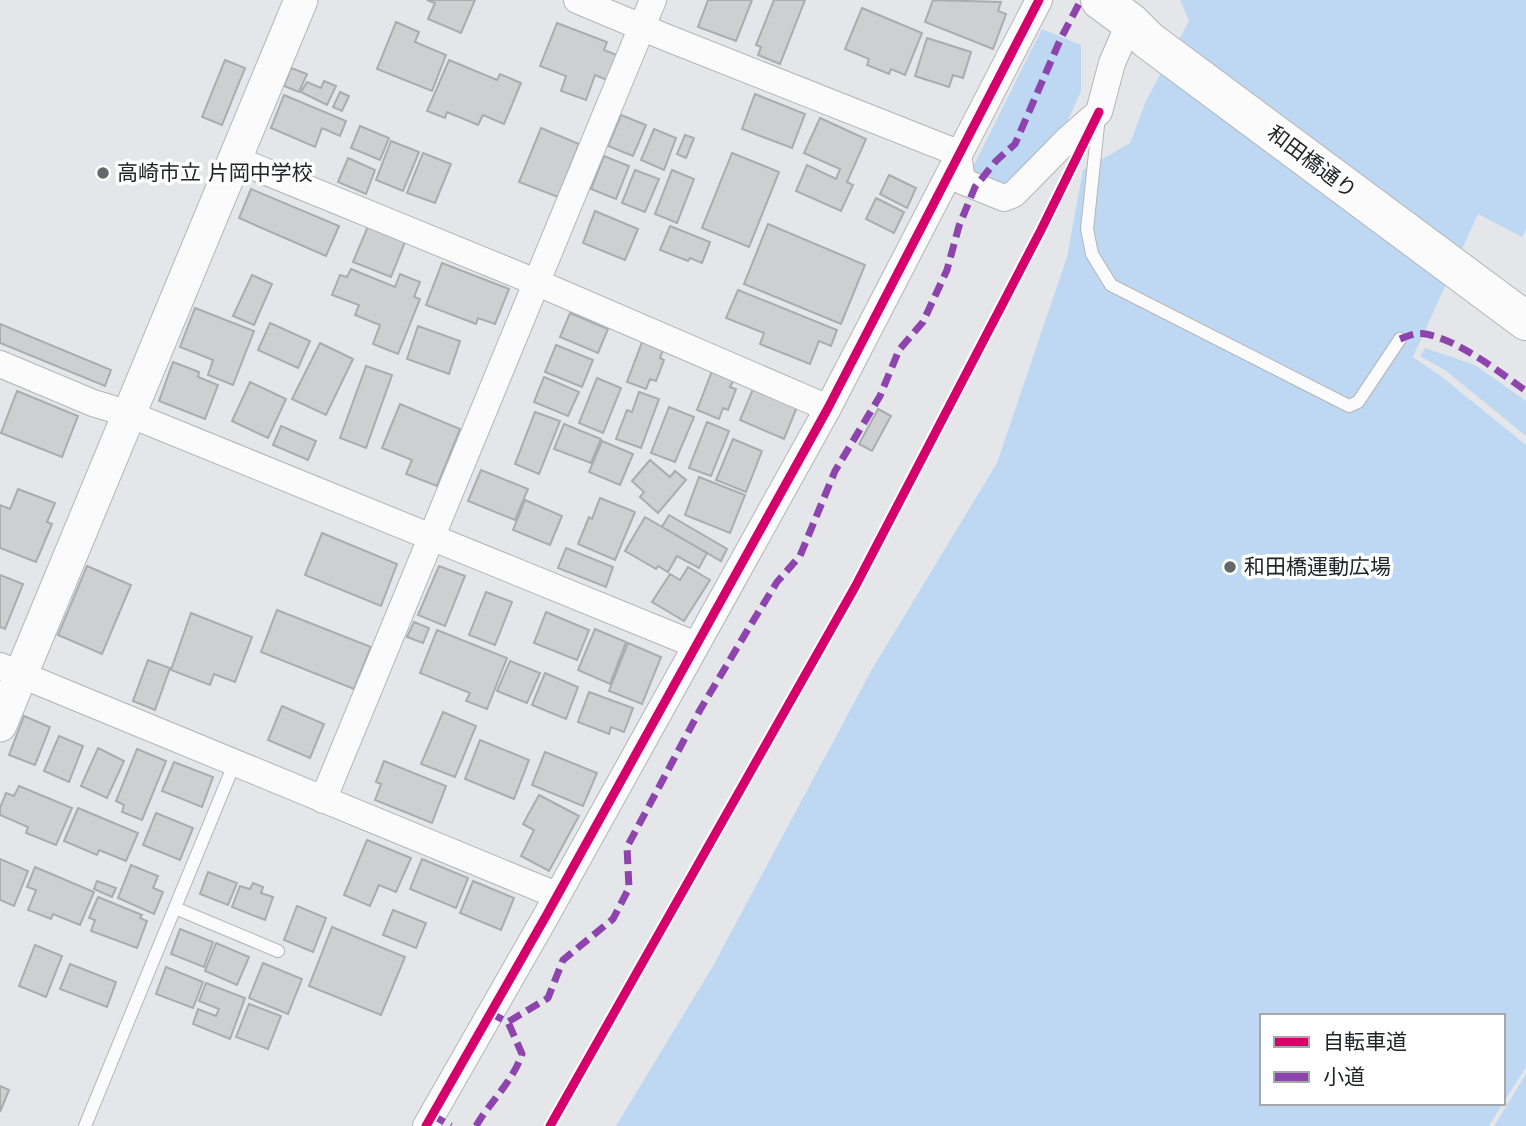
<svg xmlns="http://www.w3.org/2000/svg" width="1526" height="1126" font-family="'DejaVu Sans','Noto Sans JP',sans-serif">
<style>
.green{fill:#bed8f3}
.building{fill:#cdcfd1;stroke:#aaacae;stroke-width:2}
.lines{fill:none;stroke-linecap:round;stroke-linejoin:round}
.service-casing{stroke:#b3b5b8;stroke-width:14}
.minor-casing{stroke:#b3b5b8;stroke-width:28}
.tertiary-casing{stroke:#b3b5b8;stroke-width:35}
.primary-casing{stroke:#b3b5b8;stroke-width:40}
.service{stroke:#fbfbfc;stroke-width:12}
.minor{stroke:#fbfbfc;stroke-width:26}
.tertiary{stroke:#fbfbfc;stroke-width:33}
.primary{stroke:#fbfbfc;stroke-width:38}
.quiet{stroke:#8e44ad;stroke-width:7;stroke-dasharray:14 7;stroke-linecap:butt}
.cycleway-casing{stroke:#fff;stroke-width:13}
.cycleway{stroke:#d6006c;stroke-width:9}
.poi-dot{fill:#65676a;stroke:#fff;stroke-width:2.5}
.labels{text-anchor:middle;stroke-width:7;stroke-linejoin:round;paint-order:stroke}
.street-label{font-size:21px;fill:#212325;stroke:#fff}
.poi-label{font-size:21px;fill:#212325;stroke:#fff;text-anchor:start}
</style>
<rect width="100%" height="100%" fill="#e4e6e9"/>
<path class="green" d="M1180 0H1526V229L1522 237 1478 214 1413 357 1442 377 1526 445V1067L1503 1103V1016H1262V1103H1503L1489 1126H616L713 966 871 671 997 463 1067 257 1083 170 1130 143 1146 101 1189 21Z
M1042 29 1081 45V91L1063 131 1008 193 969 175Z
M1425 348 1475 365 1526 401V436L1445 370 1420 356Z
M1526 1074V1126H1494Z"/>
<path class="building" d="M427 0H475L461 33 428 19 435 3Z
M708 0H752L736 41 698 27Z
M774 0H805L780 64 758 55 761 47 756 45Z
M933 0 1001 2 998 11 1006 14 993 49 925 22Z
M862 8 922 33 905 75 891 69 889 74 867 65 869 59 845 49Z
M396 22 419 32 415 42 446 55 432 91 377 69Z
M557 23 607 42 604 50 617 55 607 80 595 75 586 100 561 91 566 76 540 66Z
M927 38 971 52 963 78 953 75 949 87 915 76Z
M225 60 245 68 222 125 202 117Z
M449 60 497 80 500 74 521 83 504 124 483 115 478 125 447 112 445 118 427 111Z
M291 68 307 74 299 92 284 86Z
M324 81 336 86 327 105 301 92 307 82 321 88Z
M340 92 349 96 342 111 333 107Z
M755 94 805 114 792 148 742 129Z
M284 95 346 121 340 136 322 128 315 147 271 128Z
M621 115 646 125 633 156 608 146Z
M820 118 866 139 847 182 853 185 841 211 796 191 807 165 836 179 840 169 804 153Z
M360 126 389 138 380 160 351 148Z
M541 128 579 144 558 197 519 182Z
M654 129 676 138 664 170 641 160Z
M685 135 694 138 686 158 677 154Z
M391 141 419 152 403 191 376 180Z
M423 153 451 164 435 203 407 193Z
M732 153 779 172 749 247 702 228Z
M604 156 629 166 616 199 591 189Z
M348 158 375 170 366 194 338 182Z
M635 170 659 179 645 212 622 203Z
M672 170 694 179 677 223 655 214Z
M889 175 916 188 907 208 880 194Z
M251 189 339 226 326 256 239 218Z
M876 198 904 212 894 233 866 219Z
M595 211 638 229 625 260 583 243Z
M768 224 865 265 841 324 744 284Z
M368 226 405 242 391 277 353 262Z
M670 226 710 242 702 263 690 258 688 261 660 250Z
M442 263 509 289 495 324 478 318 476 324 426 305Z
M351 269 395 287 400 274 420 282 414 297 420 299 398 354 373 344 380 325 355 315 359 305 332 295 340 275 347 277Z
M252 275 272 284 254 325 233 316Z
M738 290 837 330 831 346 819 341 810 364 760 344 764 333 726 318Z
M195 308 254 331 233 385 208 375 213 360 180 347Z
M570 313 608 329 598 353 560 337Z
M270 323 310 341 298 368 258 350Z
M0 324 111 370 105 386 0 343Z
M418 326 460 341 449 374 407 359Z
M642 342 663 350 660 358 664 360 656 381 650 379 646 389 627 382Z
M320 343 353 359 326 415 292 399Z
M556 345 593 360 582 387 545 372Z
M173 362 199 372 198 377 218 385 205 419 159 401Z
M366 366 392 375 366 448 340 438Z
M712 371 734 379 730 387 736 389 728 410 723 408 719 419 697 410Z
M544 377 579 392 568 416 534 402Z
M597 378 621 388 603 433 579 423Z
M250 382 286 399 268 438 232 421Z
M753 389 797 407 784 439 740 420Z
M17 391 78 416 62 457 1 433Z
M639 392 659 399 641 448 616 439 627 410 632 412Z
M400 404 460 429 437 486 406 474 412 460 382 448Z
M669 407 694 417 675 462 651 453Z
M878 409 891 416 872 451 859 444Z
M535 412 560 421 539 474 515 464Z
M707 422 729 431 711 476 689 468Z
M564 424 601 439 591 463 554 449Z
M281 426 316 441 308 460 273 445Z
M733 439 762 451 746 492 716 480Z
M602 441 633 454 620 485 589 472Z
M650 460 670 477 675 471 686 480 658 513 640 497 644 492 632 481Z
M481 470 528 489 515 520 468 501Z
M699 477 745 495 730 533 685 515Z
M18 489 55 503 47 522 52 524 36 562 0 548V505L10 509Z
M600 498 635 512 615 560 578 544 589 517 592 519Z
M525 500 562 516 550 545 513 530Z
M669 515 727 549 721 561 662 527Z
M645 517 707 553 699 568 677 556 668 572 658 566 656 569 625 551Z
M322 533 397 564 381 606 305 575Z
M566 548 613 567 606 587 558 568Z
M87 566 131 585 102 654 58 635Z
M439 566 465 576 445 626 418 615Z
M688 567 710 580 684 621 652 602 670 574 680 580Z
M0 575 23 584 5 629 0 627Z
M486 592 512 602 495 645 469 635Z
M277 610 371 647 354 689 261 652Z
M546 612 589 630 577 660 534 643Z
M191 613 252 637 235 682 214 674 210 685 171 670Z
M414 622 429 628 423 643 407 637Z
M595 629 626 642 610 684 578 670Z
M437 630 507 658 487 709 466 701 470 693 420 673Z
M628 643 661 657 642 704 609 691Z
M148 660 170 668 155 710 133 701Z
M510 661 540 673 527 703 497 691Z
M545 673 578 687 566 719 532 705Z
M589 692 633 708 624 732 611 727 609 734 578 722Z
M282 706 324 724 310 758 268 740Z
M443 712 476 726 455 777 421 764Z
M24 716 50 727 35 765 9 755Z
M59 736 83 746 69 782 44 771Z
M480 740 529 760 514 799 465 779Z
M98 748 124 761 107 798 81 786Z
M137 749 166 761 142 820 122 812 124 805 116 801Z
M545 752 597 773 583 806 532 785Z
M384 761 446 786 432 823 375 800 381 784 376 782Z
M174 762 213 777 202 807 162 791Z
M19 786 72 808 56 845 26 833 28 827 0 815V808L6 793 14 796Z
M539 795 579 816 549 871 521 856 534 830 523 824Z
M78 808 138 833 126 861 99 850 97 855 64 841Z
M156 813 193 828 180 860 143 845Z
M367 840 411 858 396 892 379 885 370 906 344 895Z
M0 859 28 871 14 906 0 900Z
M422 859 468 878 456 908 410 889Z
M131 865 158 876 153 888 163 892 154 914 118 898Z
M35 867 94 892 80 925 53 914 51 919 28 910 36 890 27 887Z
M208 872 237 883 228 905 200 894Z
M97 881 116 888 112 897 94 889Z
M473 881 514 898 501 930 460 913Z
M253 883 263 887 261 893 273 897 265 920 232 907 240 886 250 889Z
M98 897 142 915 140 918 147 921 137 948 91 931 95 920 89 918Z
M297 906 326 918 313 952 284 940Z
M393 910 426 923 416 948 383 935Z
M332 927 405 957 381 1015 309 986Z
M180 929 213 942 204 967 171 954Z
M216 943 249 957 237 985 205 971Z
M35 945 62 956 46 997 19 986Z
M263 963 302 979 288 1014 249 998Z
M70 964 116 982 107 1007 60 989Z
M166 967 203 982 193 1008 156 994Z
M206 983 245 998 230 1039 193 1024 198 1009 216 1016 219 1009 199 1001Z
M249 1004 281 1016 268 1049 236 1037Z
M0 1086 9 1090 0 1112Z"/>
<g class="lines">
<g class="service-casing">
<path id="service" d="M1099 116 1087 229 1092 254 1111 285 1349 406 1358 402 1400 339
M175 908 278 951
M85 1126 235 762"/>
</g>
<g class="minor-casing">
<path id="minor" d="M577 0 665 37 958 153 962 181 1004 198 1014 194 1067 140 1099 112 1112 63 1130 22
M235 159 538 283 828 408
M0 364 93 403 129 414 696 645
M0 666 556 895
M323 800 653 0
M426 1126 546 916 828 408 1039 0"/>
</g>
<g class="tertiary-casing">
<path id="tertiary" d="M0 725 301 0"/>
</g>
<g class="primary-casing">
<path id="primary" d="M1100 0 1130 22 1148 40 1526 321"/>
</g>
<use href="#service" class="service"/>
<use href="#minor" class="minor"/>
<use href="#tertiary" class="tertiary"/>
<use href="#primary" class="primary"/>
<path class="quiet" d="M1400 339C1408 336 1417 332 1426 334 1460 341 1498 371 1526 391
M490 1013 508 1022 548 998 563 960 613 919 629 888 627 847 700 710 750 626 777 582 800 556 835 471 880 396 899 350 923 322 947 270 959 226 975 187 996 161 1015 144 1061 38 1081 0
M432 1115 451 1126
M476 1126C490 1102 513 1081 522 1054L508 1022"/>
<g class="cycleway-casing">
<path id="cycleway" d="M426 1126 546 916 828 408 1039 0
M550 1126 855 587 1041 230 1099 112"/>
</g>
<use href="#cycleway" class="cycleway"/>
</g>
<g class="poi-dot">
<circle cx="103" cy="173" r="7"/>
<circle cx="1230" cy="567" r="7"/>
</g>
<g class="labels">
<g class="street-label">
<text transform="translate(1312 162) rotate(37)" y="7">和田橋通り</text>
</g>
<g class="poi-label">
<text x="117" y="180">高崎市立 片岡中学校</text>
<text x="1244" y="574">和田橋運動広場</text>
</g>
</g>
<rect x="1260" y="1014" width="245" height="91" fill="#ffffff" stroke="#a6a7a8" stroke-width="2"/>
<rect x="1274" y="1037" width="35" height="10" fill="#d6006c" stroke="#a6a7a8" stroke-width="2"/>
<text x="1323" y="1049" font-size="21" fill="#212325">自転車道</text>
<rect x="1274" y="1072" width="35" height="10" fill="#8e44ad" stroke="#a6a7a8" stroke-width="2"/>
<text x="1323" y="1084" font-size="21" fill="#212325">小道</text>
</svg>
